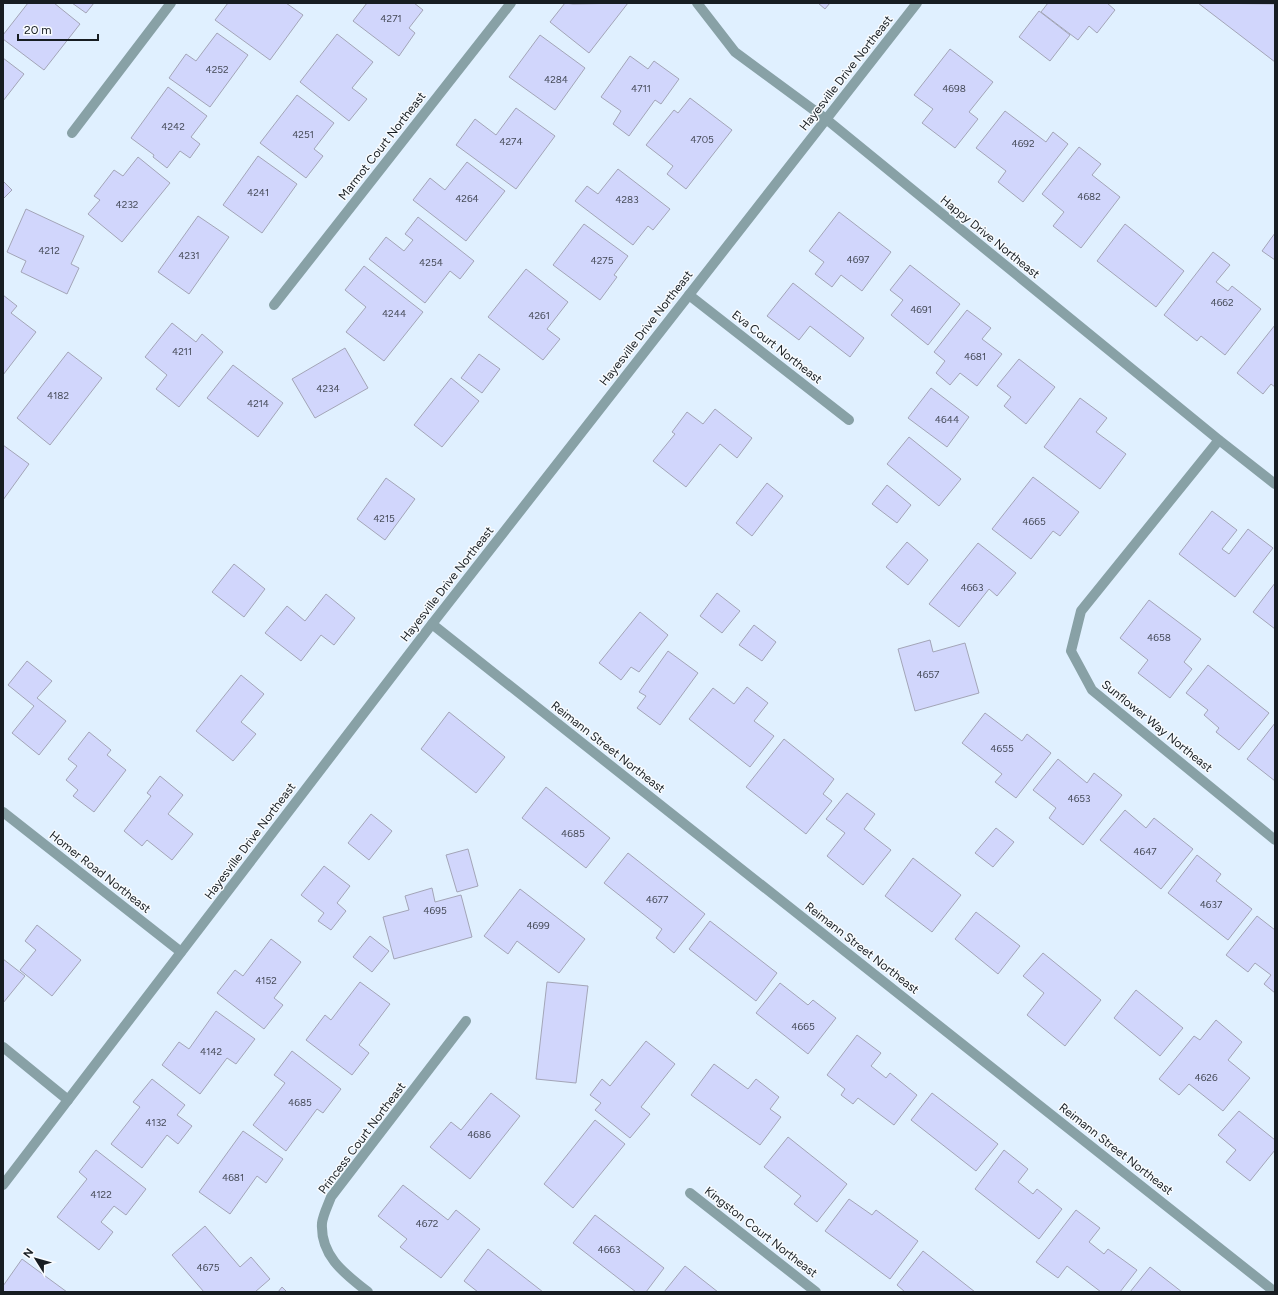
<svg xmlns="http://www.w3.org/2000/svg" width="1278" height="1295" font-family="Figtree,sans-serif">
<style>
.building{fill:#d1d6fc;stroke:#a3a5b7}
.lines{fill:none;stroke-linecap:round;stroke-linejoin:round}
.minor{stroke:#88a1a6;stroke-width:10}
.tertiary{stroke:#88a1a6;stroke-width:10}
.labels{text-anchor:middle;stroke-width:3;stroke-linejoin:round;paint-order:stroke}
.number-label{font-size:10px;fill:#464b58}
.street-label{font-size:12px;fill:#171d22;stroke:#f8fbfe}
</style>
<rect width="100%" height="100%" fill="#e0f0ff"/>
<path class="building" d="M28 3H54L80 24 44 70 3 39V35Z
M72 3H94L86 13Z
M228 3H286L303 15 270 60 215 20Z
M367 3H414L423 10 409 28 415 33 399 56 353 21Z
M565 3 573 4 628 3 589 53 550 22Z
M818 3H830L825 9Z
M1048 3H1107L1115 10 1097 33 1089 26 1078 40 1041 12Z
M1198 3 1275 4V62Z
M1039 11 1070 35 1050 61 1019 37Z
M217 33 248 55 210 107 169 78 186 54 196 61Z
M337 34 373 62 352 88 367 99 349 121 300 82Z
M540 35 585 68 555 110 509 77Z
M950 49 993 82 969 112 978 119 955 148 922 123 933 109 914 95Z
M630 56 648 69 654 61 679 79 661 104 655 100 629 136 613 124 621 111 601 97Z
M3 58 24 74 3 101Z
M168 87 207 116 191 137 200 144 190 158 180 151 167 168 153 157 154 155 131 138Z
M297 95 334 123 314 149 323 156 306 178 260 143Z
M690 98 732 130 686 189 667 174 673 166 646 145 674 110 678 113Z
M516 108 555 136 516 189 456 145 475 119 496 135Z
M1005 111 1046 142 1053 132 1068 144 1023 202 998 182 1006 171 976 148Z
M1079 147 1101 164 1092 175 1120 197 1081 248 1053 226 1064 212 1042 194Z
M258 156 297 184 262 233 223 205Z
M138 157 170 183 122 242 88 214 100 200 94 196 114 170 123 176Z
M467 162 505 191 466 241 413 200 430 178 445 190Z
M618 169 670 209 653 230 648 226 633 245 575 201 587 186 598 194Z
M3 181 12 190 3 199Z
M26 209 84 236 71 264 79 268 67 294 21 272 26 261 7 252Z
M839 212 891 252 862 291 841 275 832 287 815 274 824 262 809 251Z
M198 216 229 237 189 294 158 272Z
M418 217 474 261 460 279 450 271 425 303 369 259 386 237 404 251 413 240 405 234Z
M584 224 628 256 614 275 617 277 600 300 553 265Z
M1125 224 1184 271 1156 307 1097 261Z
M1275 233V260L1262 251Z
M1213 252 1230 265 1216 282 1228 291 1232 286 1261 309 1225 355 1201 336 1197 341 1164 315Z
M910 265 960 304 928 345 891 315 903 300 890 290Z
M364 266 423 312 384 361 346 332 366 307 345 290Z
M526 269 568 302 547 329 560 339 543 360 488 317Z
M793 283 864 338 850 357 810 326 799 340 767 316Z
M3 295 17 306 11 313 36 332 3 375Z
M967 310 991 328 982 339 1002 354 977 386 960 373 950 385 936 373 945 361 934 352Z
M172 323 196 342 202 334 223 352 179 407 156 389 167 375 145 357Z
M1275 325V387L1271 384 1263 394 1237 373Z
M345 348 368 388 315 418 292 379Z
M68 352 102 378 50 445 17 418Z
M479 354 500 369 482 393 461 378Z
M1019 359 1055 387 1026 424 1004 406 1011 397 997 386Z
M233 365 283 403 258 437 207 398Z
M451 378 479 401 442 447 414 425Z
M931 388 969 417 947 447 908 418Z
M1080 398 1107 418 1096 432 1126 454 1100 489 1044 447Z
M715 409 752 438 737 458 720 444 686 487 653 461 675 434 672 432 687 412 703 424Z
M909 437 961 479 939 506 887 464Z
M3 445 29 464 3 500Z
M1033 477 1079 512 1060 536 1053 531 1031 559 992 529Z
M386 478 415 499 385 540 357 519Z
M767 483 783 496 752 536 736 523Z
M887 485 911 505 897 523 872 504Z
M1212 511 1237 530 1222 549 1229 554 1248 529 1273 548 1235 597 1179 554Z
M907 542 928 560 908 585 886 567Z
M978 543 1016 573 997 596 989 589 959 627 929 604Z
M234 564 265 589 244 617 212 592Z
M1275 583V629L1253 612Z
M717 593 740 611 722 633 700 616Z
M326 594 355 618 334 645 321 635 301 661 265 633 287 606 305 621Z
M1149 600 1201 639 1184 662 1192 669 1170 698 1138 673 1148 660 1120 638Z
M640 612 668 635 639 672 631 667 621 680 599 663Z
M754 625 776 642 762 661 739 645Z
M930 640 933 652 965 643 979 693 915 711 898 649Z
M668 651 698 673 660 725 637 708 646 696 639 692Z
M27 661 52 681 37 698 66 721 39 755 12 733 34 706 8 685Z
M1208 665 1269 713 1239 750 1216 732 1219 728 1204 715 1208 710 1186 693Z
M241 675 264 694 241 722 256 734 233 761 196 731Z
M747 687 768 703 754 721 774 736 750 767 689 719 713 688 734 704Z
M449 712 505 757 476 793 421 749Z
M985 713 1022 741 1027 734 1051 753 1016 798 995 782 1002 774 962 743Z
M1275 723V781L1247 759Z
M89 732 111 750 107 755 126 770 94 812 73 796 78 790 66 780 77 766 68 759Z
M784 739 834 779 823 794 832 801 806 834 746 787Z
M1058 759 1087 783 1094 773 1122 795 1083 845 1049 818 1056 808 1033 790Z
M160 776 183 795 168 814 193 834 172 860 147 840 142 846 124 831 151 796 147 793Z
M546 787 610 838 586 868 522 818Z
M847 793 875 814 864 829 891 850 863 885 827 856 845 833 826 819Z
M1125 810 1146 828 1154 818 1193 849 1161 889 1100 840Z
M371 814 392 831 369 860 348 843Z
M996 828 1014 842 993 867 975 853Z
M468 849 478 886 457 892 446 855Z
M628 853 705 914 674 953 656 938 662 929 604 883Z
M1197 855 1221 874 1216 881 1252 909 1228 940 1168 893Z
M913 858 961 895 932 932 885 896Z
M324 866 350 886 337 903 346 911 331 930 318 921 324 913 301 895Z
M432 888 435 902 461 895 472 937 394 959 383 917 409 910 405 896Z
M520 889 585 939 559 973 517 941 508 954 484 936Z
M976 912 1020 946 998 974 955 939Z
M1257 916 1275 930V993L1264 984 1271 975 1255 963 1248 972 1226 955Z
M710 921 777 973 756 1001 689 949Z
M37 925 81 960 52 996 20 970 36 950 25 941Z
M370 936 389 951 372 972 353 957Z
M271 939 301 962 274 998 283 1005 264 1029 217 993 235 970 243 976Z
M1043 953 1101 1000 1065 1046 1027 1015 1044 993 1023 976Z
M3 959 25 976 3 1003Z
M360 982 390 1004 359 1045 369 1053 352 1075 306 1040 325 1015 331 1020Z
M547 982 588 986 576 1083 536 1079Z
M780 983 808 1005 813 1000 836 1018 808 1054 756 1013Z
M1136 990 1183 1028 1160 1056 1114 1018Z
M216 1011 255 1039 236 1064 227 1058 200 1094 162 1065 179 1042 189 1049Z
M1216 1020 1242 1042 1228 1060 1250 1078 1223 1111 1189 1084 1179 1095 1159 1079 1194 1036 1200 1040Z
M857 1035 881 1053 871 1066 886 1078 890 1073 917 1095 894 1125 858 1098 853 1104 841 1095 845 1089 827 1075Z
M646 1041 675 1064 641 1107 650 1114 630 1138 595 1110 601 1103 590 1095 602 1079 610 1086Z
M292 1051 341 1089 323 1113 317 1109 286 1151 253 1125 285 1083 274 1075Z
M714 1064 748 1089 756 1079 779 1097 770 1109 781 1117 760 1145 691 1095Z
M152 1079 185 1105 177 1115 192 1126 178 1144 167 1135 142 1168 111 1144 140 1107 133 1102Z
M491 1093 520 1116 470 1179 430 1147 451 1122 461 1130Z
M932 1093 998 1144 976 1171 911 1120Z
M1239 1111 1275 1140V1150L1250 1181 1226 1162 1236 1150 1218 1135Z
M595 1120 625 1144 573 1208 544 1184Z
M243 1131 283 1159 266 1183 257 1176 230 1214 199 1192Z
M788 1137 847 1184 817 1222 794 1204 801 1196 764 1167Z
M96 1150 146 1189 126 1215 114 1206 101 1222 113 1232 99 1250 57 1217 87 1179 79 1172Z
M1004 1150 1028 1169 1018 1182 1033 1194 1037 1189 1062 1209 1039 1239 975 1189Z
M403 1185 448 1220 456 1210 480 1229 441 1278 400 1247 407 1239 378 1216Z
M849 1199 872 1215 876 1210 918 1241 890 1279 825 1231Z
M1076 1210 1100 1228 1089 1242 1104 1254 1108 1249 1137 1270 1120 1292H1101L1067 1266 1058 1278 1036 1262Z
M595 1215 664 1268 646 1292H636L573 1243Z
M205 1226 240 1267 251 1257 270 1279 255 1292H204L172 1255Z
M488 1249 543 1292H478L464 1281Z
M923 1251 975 1292H905L897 1285Z
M22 1259 67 1292H3V1286Z
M685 1266 718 1292H664Z
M1150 1267 1182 1292H1130Z
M282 1287 287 1292H278Z"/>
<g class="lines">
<path class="minor" d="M697 3 735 52 826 119 1219 440 1275 484
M72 133 171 3
M689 295 849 420
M274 305 511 3
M1219 440 1081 611 1071 651 1092 690 1275 840
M432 624 1275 1292
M3 812 181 952
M3 1047 68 1100
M690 1193 816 1292
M368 1292C345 1274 320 1256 322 1223 323 1215 328 1205 331 1197L466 1021"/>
<path class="tertiary" d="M3 1185 432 624 917 3"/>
</g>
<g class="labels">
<g class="number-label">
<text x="391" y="22">4271</text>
<text x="217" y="73">4252</text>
<text x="556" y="83">4284</text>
<text x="641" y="92">4711</text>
<text x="954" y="92">4698</text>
<text x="173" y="130">4242</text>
<text x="303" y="138">4251</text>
<text x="702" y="143">4705</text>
<text x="511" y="145">4274</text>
<text x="1023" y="147">4692</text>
<text x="258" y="196">4241</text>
<text x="1089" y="200">4682</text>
<text x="467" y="202">4264</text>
<text x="627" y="203">4283</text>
<text x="127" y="208">4232</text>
<text x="49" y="254">4212</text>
<text x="189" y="259">4231</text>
<text x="858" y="263">4697</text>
<text x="602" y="264">4275</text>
<text x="431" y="266">4254</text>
<text x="1222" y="306">4662</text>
<text x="921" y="313">4691</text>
<text x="394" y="317">4244</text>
<text x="539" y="319">4261</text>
<text x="182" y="355">4211</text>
<text x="975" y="360">4681</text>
<text x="328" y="392">4234</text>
<text x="58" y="399">4182</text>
<text x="258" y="407">4214</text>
<text x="947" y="423">4644</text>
<text x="384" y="522">4215</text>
<text x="1034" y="525">4665</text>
<text x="972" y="591">4663</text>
<text x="1159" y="641">4658</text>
<text x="928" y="678">4657</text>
<text x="1002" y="752">4655</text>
<text x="1079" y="802">4653</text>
<text x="573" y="837">4685</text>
<text x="1145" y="855">4647</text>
<text x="657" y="903">4677</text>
<text x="1211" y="908">4637</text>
<text x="435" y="914">4695</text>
<text x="538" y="929">4699</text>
<text x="266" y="984">4152</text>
<text x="803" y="1030">4665</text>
<text x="211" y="1055">4142</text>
<text x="1206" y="1081">4626</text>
<text x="300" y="1106">4685</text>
<text x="156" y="1126">4132</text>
<text x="479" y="1138">4686</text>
<text x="233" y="1181">4681</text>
<text x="101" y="1198">4122</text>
<text x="427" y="1227">4672</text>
<text x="609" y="1253">4663</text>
<text x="208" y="1271">4675</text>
</g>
<g class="street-label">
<text transform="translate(846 73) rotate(-52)" y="4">Hayesville Drive Northeast</text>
<text transform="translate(382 146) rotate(-52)" y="4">Marmot Court Northeast</text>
<text transform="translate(990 237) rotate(39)" y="4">Happy Drive Northeast</text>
<text transform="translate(646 328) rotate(-52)" y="4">Hayesville Drive Northeast</text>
<text transform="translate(777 347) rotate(38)" y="4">Eva Court Northeast</text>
<text transform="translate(447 584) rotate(-52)" y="4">Hayesville Drive Northeast</text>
<text transform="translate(1157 726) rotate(39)" y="4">Sunflower Way Northeast</text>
<text transform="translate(608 747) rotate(38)" y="4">Reimann Street Northeast</text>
<text transform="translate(250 841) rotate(-53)" y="4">Hayesville Drive Northeast</text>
<text transform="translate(100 872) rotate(38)" y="4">Homer Road Northeast</text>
<text transform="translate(862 948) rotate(38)" y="4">Reimann Street Northeast</text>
<text transform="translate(362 1138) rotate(-53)" y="4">Princess Court Northeast</text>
<text transform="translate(1116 1149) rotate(38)" y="4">Reimann Street Northeast</text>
<text transform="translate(761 1232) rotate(38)" y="4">Kingston Court Northeast</text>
</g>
</g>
<rect width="1278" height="1295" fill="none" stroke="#171d22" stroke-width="8"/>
<g transform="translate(36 1259) rotate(307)" stroke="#f8fbfe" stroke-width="3" paint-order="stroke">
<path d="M0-3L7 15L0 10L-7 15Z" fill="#171d22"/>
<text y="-6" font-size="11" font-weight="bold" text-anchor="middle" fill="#171d22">N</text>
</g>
<path d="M18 34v6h80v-6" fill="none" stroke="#171d22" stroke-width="2"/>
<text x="24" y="34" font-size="12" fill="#171d22" stroke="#f8fbfe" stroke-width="3" paint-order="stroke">20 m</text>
</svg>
